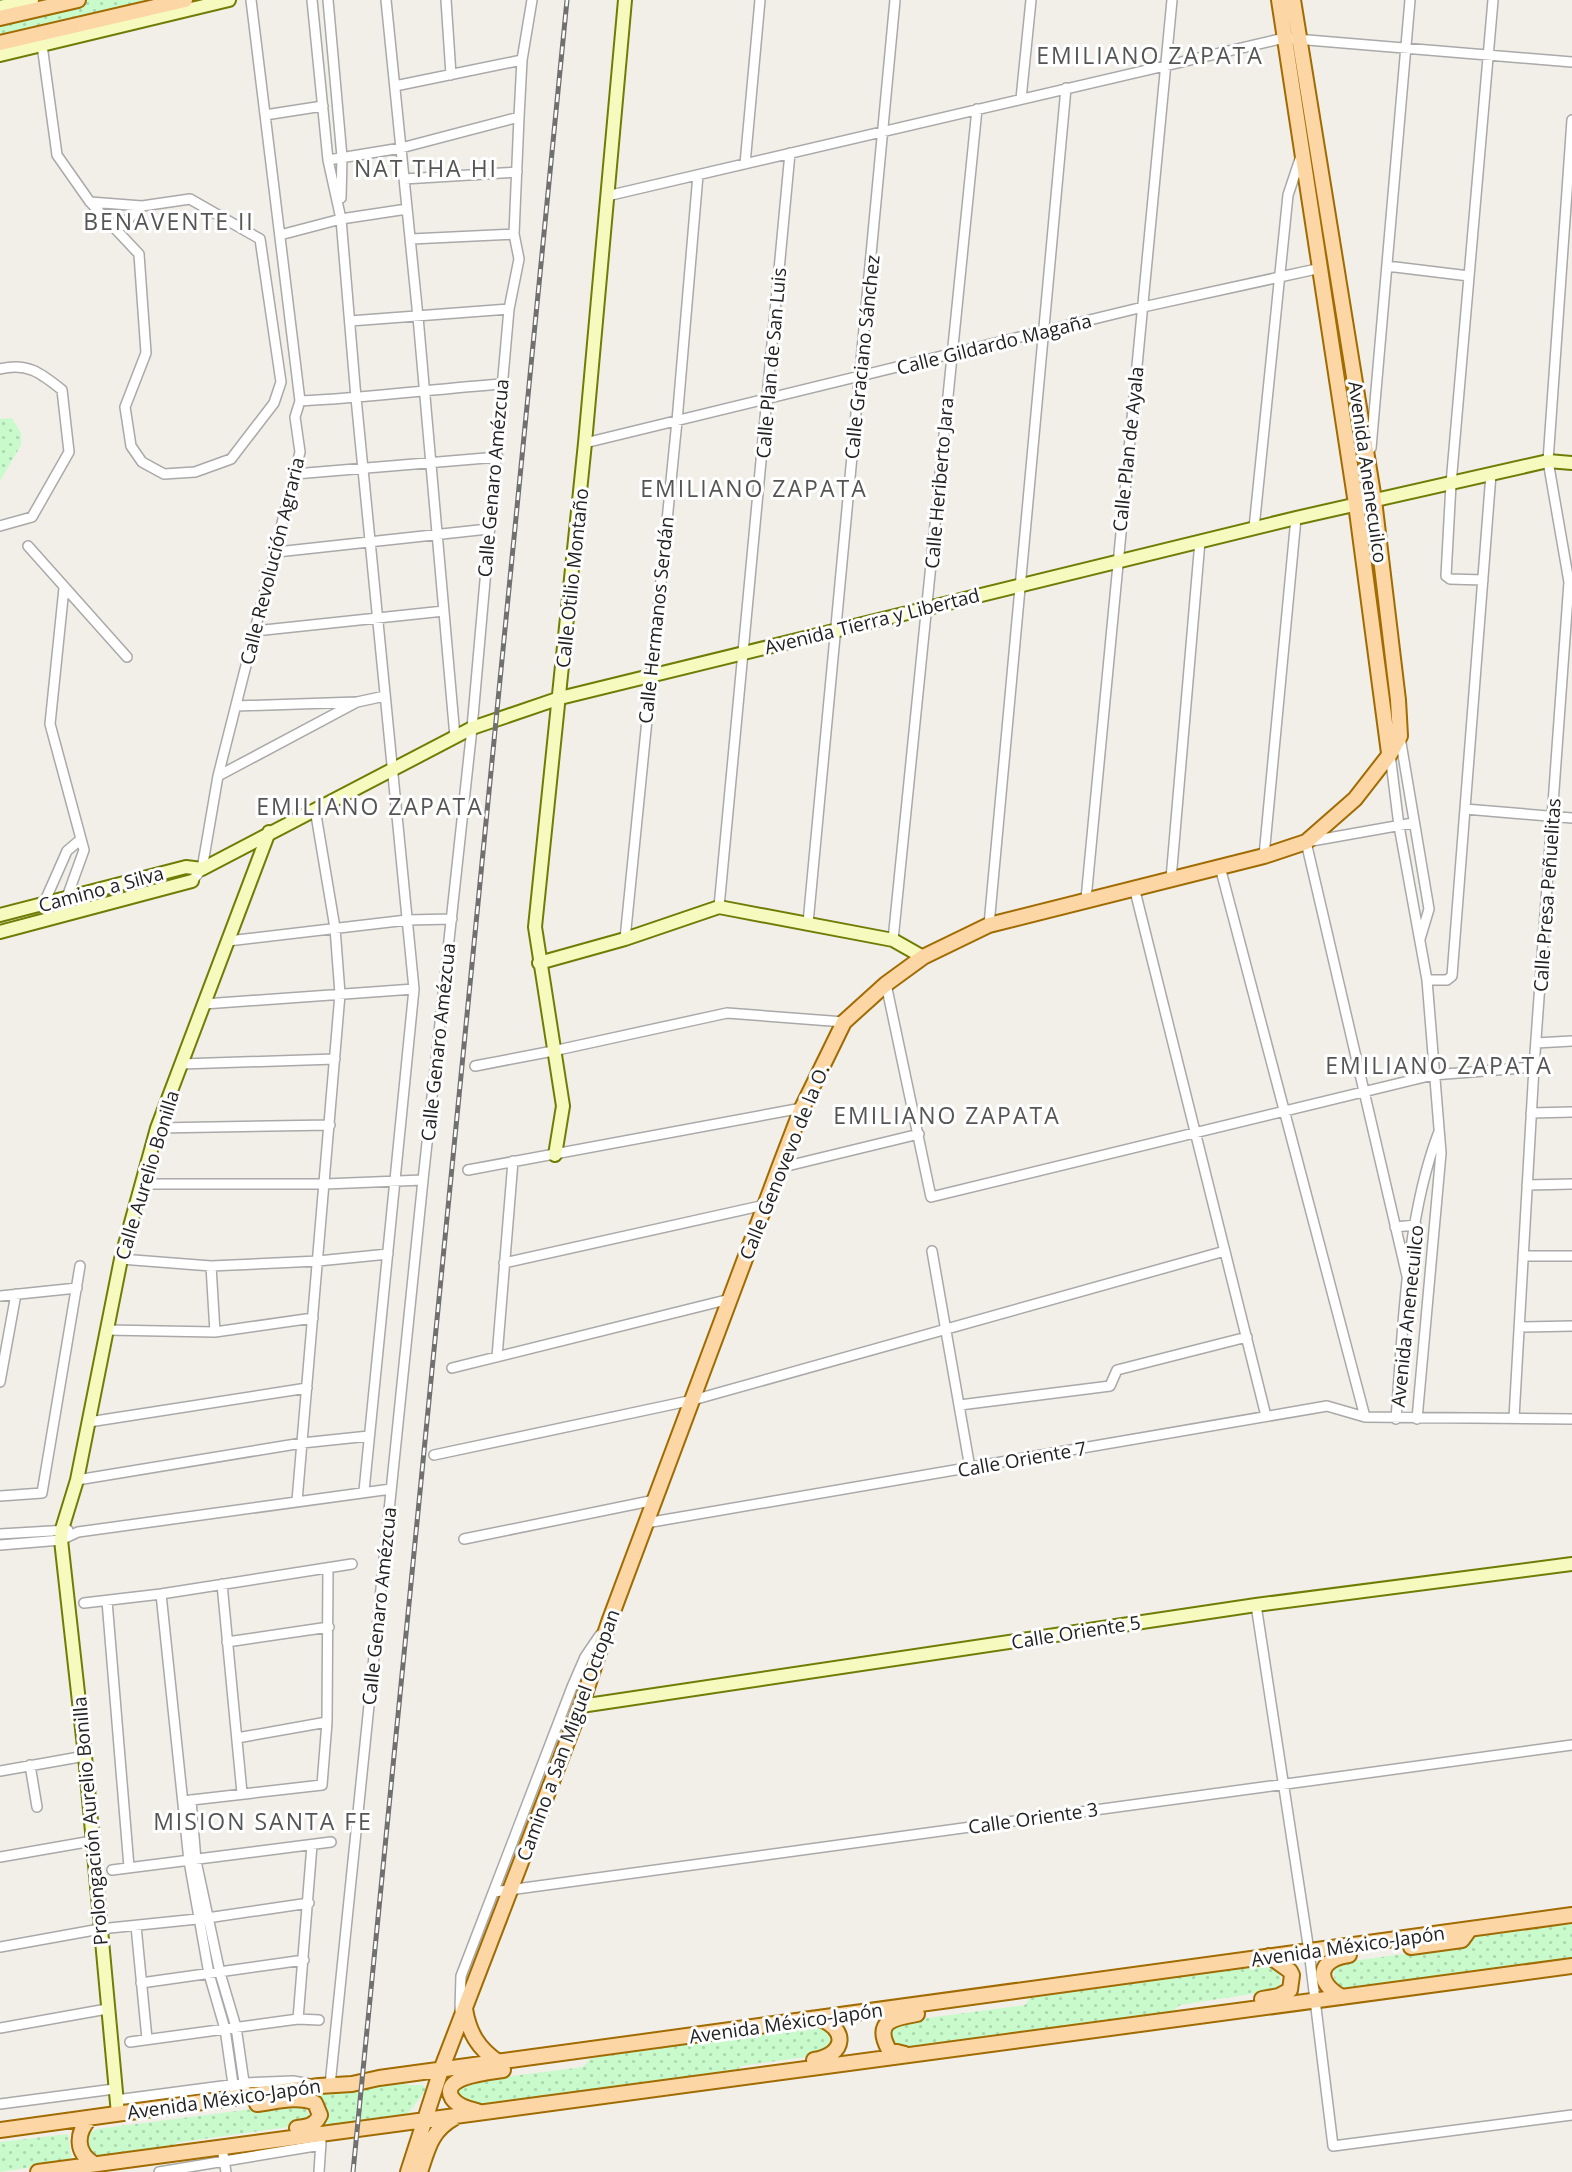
<svg xmlns="http://www.w3.org/2000/svg" width="1572" height="2172" font-family="'Open Sans',sans-serif">
<style>
.park{fill:url(#park-dots)}
.lines{fill:none;stroke-linecap:round;stroke-linejoin:round}
.street-casing{stroke:#a9a9a9;stroke-width:12}
.secondary-casing{stroke:#707d05;stroke-width:16}
.primary-casing{stroke:#a06b00;stroke-width:18}
.street{stroke:#fff;stroke-width:9}
.secondary{stroke:#f7fabf;stroke-width:12}
.primary{stroke:#fcd6a4;stroke-width:14}
.rail-casing{stroke:#707070;stroke-width:5}
.rail{stroke:#fff;stroke-width:2.5;stroke-dasharray:8;stroke-linecap:butt}
.labels{text-anchor:middle;stroke-width:6;stroke-linejoin:round;paint-order:stroke}
.street-label{font-size:19px;fill:#222;stroke:#fff}
.quarter-label{font-size:23px;letter-spacing:2px;fill:#555;stroke:#fff}
</style>
<defs>
<pattern id="park-dots" width="8" height="8" patternUnits="userSpaceOnUse" patternTransform="scale(1.75)"><rect width="8" height="8" fill="#c8facc"/><path d="M2 2h.1M6 6h.1" fill="none" stroke="#acd6af" stroke-width="1.8" stroke-linecap="round"/></pattern>
</defs>
<rect width="100%" height="100%" fill="#f2efe9"/>
<path class="park" d="M86 0H170L0 41V19Z
M12 418 21 433V445L0 481V419Z
M1572 1924V1959L1346 1990 1334 1981V1969L1345 1962 1469 1945 1474 1937Z
M1265 1965C1278 1967 1286 1978 1277 1990L1180 2005 1171 2013 899 2050C891 2043 890 2036 893 2027L904 2021 1025 2005 1030 1998Z
M818 2026 830 2030 834 2043 821 2055 741 2066 737 2070 479 2107 459 2095 457 2089 463 2082 583 2067 591 2058Z
M401 2082 409 2085H423L426 2090 406 2116 328 2127 325 2116 308 2095Z
M283 2105 303 2106 312 2118 302 2125 175 2143 171 2149 97 2158C89 2151 84 2145 87 2134L97 2129Z
M68 2134 72 2161 0 2172V2142Z"/>
<g class="lines">
<g class="street-casing">
<path id="street" d="M312 0 328 160 341 219 356 398 414 989 364 1491
M328 0 342 157 341 198
M386 0 418 317 455 737
M446 0 451 75
M42 45 57 155 90 202 139 254 146 353 125 407 131 446 142 462 164 474 195 472 231 459 274 403 281 382 260 239 190 199 142 206 90 202
M395 86 522 60
M1021 99 1031 0
M265 115 323 106
M328 160 401 148 519 117
M745 164 760 0
M404 179 517 172
M607 196 1284 38 1572 62
M117 230 142 206
M280 235 341 219 407 209
M411 239 514 234
M1387 266 1469 276
M350 321 509 309
M0 369C27 362 41 373 62 390L69 452 32 517 0 526
M300 401C367 398 434 389 502 384
M585 443 1143 307 1321 268
M1371 448 1410 0
M295 474 498 457
M1254 528 1288 195 1301 156
M28 546 127 657
M277 552 488 529
M1483 580 1450 579 1446 576 1451 484 1493 0
M64 588 50 724 84 850 67 897 72 912
M255 631 444 611
M236 706 357 702 385 696
M1400 737 1429 909 1420 939
M1390 754 1399 826 1427 980 1441 1153 1417 1419
M218 776 357 702
M1465 809 1572 818
M1264 856 1296 518
M1220 867 1365 1417
M1171 879 1200 541
M192 881 202 869 218 776 300 452 295 417 300 401 251 0
M1134 887 1266 1416
M1086 899 1172 0
M44 903 67 851 81 839
M719 907 790 153
M808 923 895 0
M989 925 1066 88
M625 939 677 421 698 175
M893 940 977 109
M228 941 407 920 452 919
M1427 980H1447L1452 976 1491 474
M886 984 931 1197 1433 1075 1534 1067
M204 1004 414 989
M1536 1043 1572 1041
M181 1064 335 1059
M475 1066 553 1051 727 1013 844 1022
M1531 1113 1572 1112
M157 1128 330 1125
M779 1168 919 1134
M468 1170 802 1108
M142 1184H325L423 1180
M1527 1185 1572 1184
M1395 1227 1416 1225
M932 1251 970 1468
M1523 1256H1572
M121 1259 211 1266 318 1261 388 1254
M504 1263 765 1205
M211 1266 215 1332
M1407 1276 1306 842 1413 823
M0 1296 77 1288
M1519 1327 1572 1326
M107 1330 215 1332 313 1318
M497 1357 513 1161
M452 1368 730 1299
M0 1382 16 1294
M960 1405 1110 1386 1117 1370 1247 1337
M1514 1418 1534 1067 1569 582 1548 461 1572 120
M1396 1419C1403 1328 1406 1219 1438 1134
M89 1422 307 1388
M434 1455 693 1400 1225 1251
M77 1480 302 1443 369 1436
M0 1496 42 1493 80 1266
M297 1501 340 994 335 928 315 809
M646 1523 1327 1406 1365 1417 1572 1419
M0 1534 68 1530
M464 1539 655 1500
M0 1545 61 1540 78 1532 391 1489
M222 1584 242 1793
M161 1594 189 1861 209 1974 225 2029 235 2098
M107 1601 129 1867
M84 1603 161 1594 352 1564
M1256 1605 1309 1951 1333 2146 1572 2115
M227 1642 329 1627
M237 1738 327 1722
M30 1765 37 1807
M0 1771 85 1756
M191 1800 196 1861 220 1973 236 2027 246 2096
M183 1801 322 1785 327 1722 328 1568
M0 1857 92 1841
M112 1870 331 1842
M494 1892 1572 1745
M136 1926 147 2039
M0 1947 100 1929 207 1918 309 1903
M141 1983 304 1960
M460 2010 461 1976 572 1687 585 1657 600 1635
M298 2019 312 1845
M0 2028 107 2009
M130 2042 298 2019 319 2020
M330 2085 423 1180 472 728 509 309 519 259 514 234 519 117 522 60 532 0
M116 2100 245 2083 293 2081 310 2084
M0 2104 114 2089
M222 2148 226 2172
M159 2172 321 2145
M319 2172 321 2142"/>
</g>
<g class="secondary-casing">
<path id="secondary" d="M0 7 32 0
M0 55 229 0
M0 915 186 867 202 869 472 728 560 698 1296 518 1548 461 1572 463
M0 932 192 881
M539 963 625 939 719 907 893 940 923 957
M555 1155 563 1106 535 927 585 443 625 0
M581 1706 1256 1605 1572 1564
M118 2114 85 1756 61 1540 62 1529 77 1480 121 1259 157 1128 269 832"/>
</g>
<g class="primary-casing">
<path id="primary" d="M1279 0 1356 504 1389 753
M0 18 78 0
M0 43 185 0
M1411 1947 1462 1940 1470 1929
M1342 1997C1314 1982 1318 1959 1349 1955
M1262 1999 1279 1996 1290 1990 1292 1975 1290 1971 1269 1956
M465 2009C469 2033 478 2048 498 2062
M905 2054 889 2050C873 2021 894 2018 917 2014
M814 2060C846 2055 849 2028 817 2018
M257 2104C275 2102 298 2095 315 2103L320 2115C315 2126 307 2127 297 2128
M477 2111C468 2109 457 2106 452 2098 439 2076 491 2072 503 2070
M90 2118C76 2133 75 2152 94 2164
M0 2130 319 2086 352 2084 379 2078 1572 1915
M38 2172 1572 1966
M408 2172 441 2070 581 1706 609 1622 779 1168 802 1108 844 1022 886 984 923 957 989 925 1264 856 1306 842 1355 799 1390 754 1400 736 1398 700 1374 500 1293 0
M420 2172C428 2148 431 2131 454 2118"/>
</g>
<use href="#street" class="street"/>
<use href="#secondary" class="secondary"/>
<use href="#primary" class="primary"/>
<g class="rail-casing">
<path id="rail" d="M353 2172 567 0"/>
</g>
<use href="#rail" class="rail"/>
</g>
<g class="labels">
<g class="street-label">
<text transform="translate(994 344) rotate(-14)" y="7">Calle Gildardo Magaña</text>
<text transform="translate(862 357) rotate(-84)" y="7">Calle Graciano Sánchez</text>
<text transform="translate(771 363) rotate(-85)" y="7">Calle Plan de San Luis</text>
<text transform="translate(1128 449) rotate(-84)" y="7">Calle Plan de Ayala</text>
<text transform="translate(1368 472) rotate(82)" y="7">Avenida Anenecuilco</text>
<text transform="translate(493 478) rotate(-85)" y="7">Calle Genaro Amézcua</text>
<text transform="translate(939 483) rotate(-85)" y="7">Calle Heriberto Jara</text>
<text transform="translate(272 561) rotate(-76)" y="7">Calle Revolución Agraria</text>
<text transform="translate(572 578) rotate(-84)" y="7">Calle Otilio Montaño</text>
<text transform="translate(656 620) rotate(-84)" y="7">Calle Hermanos Serdán</text>
<text transform="translate(872 621) rotate(-14)" y="7">Avenida Tierra y Libertad</text>
<text transform="translate(101 889) rotate(-15)" y="7">Camino a Silva</text>
<text transform="translate(1547 895) rotate(-86)" y="7">Calle Presa Peñuelitas</text>
<text transform="translate(438 1042) rotate(-84)" y="7">Calle Genaro Amézcua</text>
<text transform="translate(784 1162) rotate(-68)" y="7">Calle Genovevo de la O.</text>
<text transform="translate(147 1175) rotate(-73)" y="7">Calle Aurelio Bonilla</text>
<text transform="translate(1407 1316) rotate(-84)" y="7">Avenida Anenecuilco</text>
<text transform="translate(1022 1459) rotate(-10)" y="7">Calle Oriente 7</text>
<text transform="translate(379 1606) rotate(-84)" y="7">Calle Genaro Amézcua</text>
<text transform="translate(1076 1632) rotate(-9)" y="7">Calle Oriente 5</text>
<text transform="translate(568 1735) rotate(-70)" y="7">Camino a San Miguel Octopan</text>
<text transform="translate(1033 1818) rotate(-8)" y="7">Calle Oriente 3</text>
<text transform="translate(90 1821) rotate(-95)" y="7">Prolongación Aurelio Bonilla</text>
<text transform="translate(1348 1946) rotate(-8)" y="7">Avenida México-Japón</text>
<text transform="translate(786 2023) rotate(-8)" y="7">Avenida México-Japón</text>
<text transform="translate(224 2099) rotate(-8)" y="7">Avenida México-Japón</text>
</g>
<g class="quarter-label">
<text x="1150" y="64">EMILIANO ZAPATA</text>
<text x="426" y="177">NAT THA HI</text>
<text x="169" y="230">BENAVENTE II</text>
<text x="754" y="497">EMILIANO ZAPATA</text>
<text x="370" y="815">EMILIANO ZAPATA</text>
<text x="1439" y="1074">EMILIANO ZAPATA</text>
<text x="947" y="1124">EMILIANO ZAPATA</text>
<text x="263" y="1830">MISION SANTA FE</text>
</g>
</g>
</svg>
